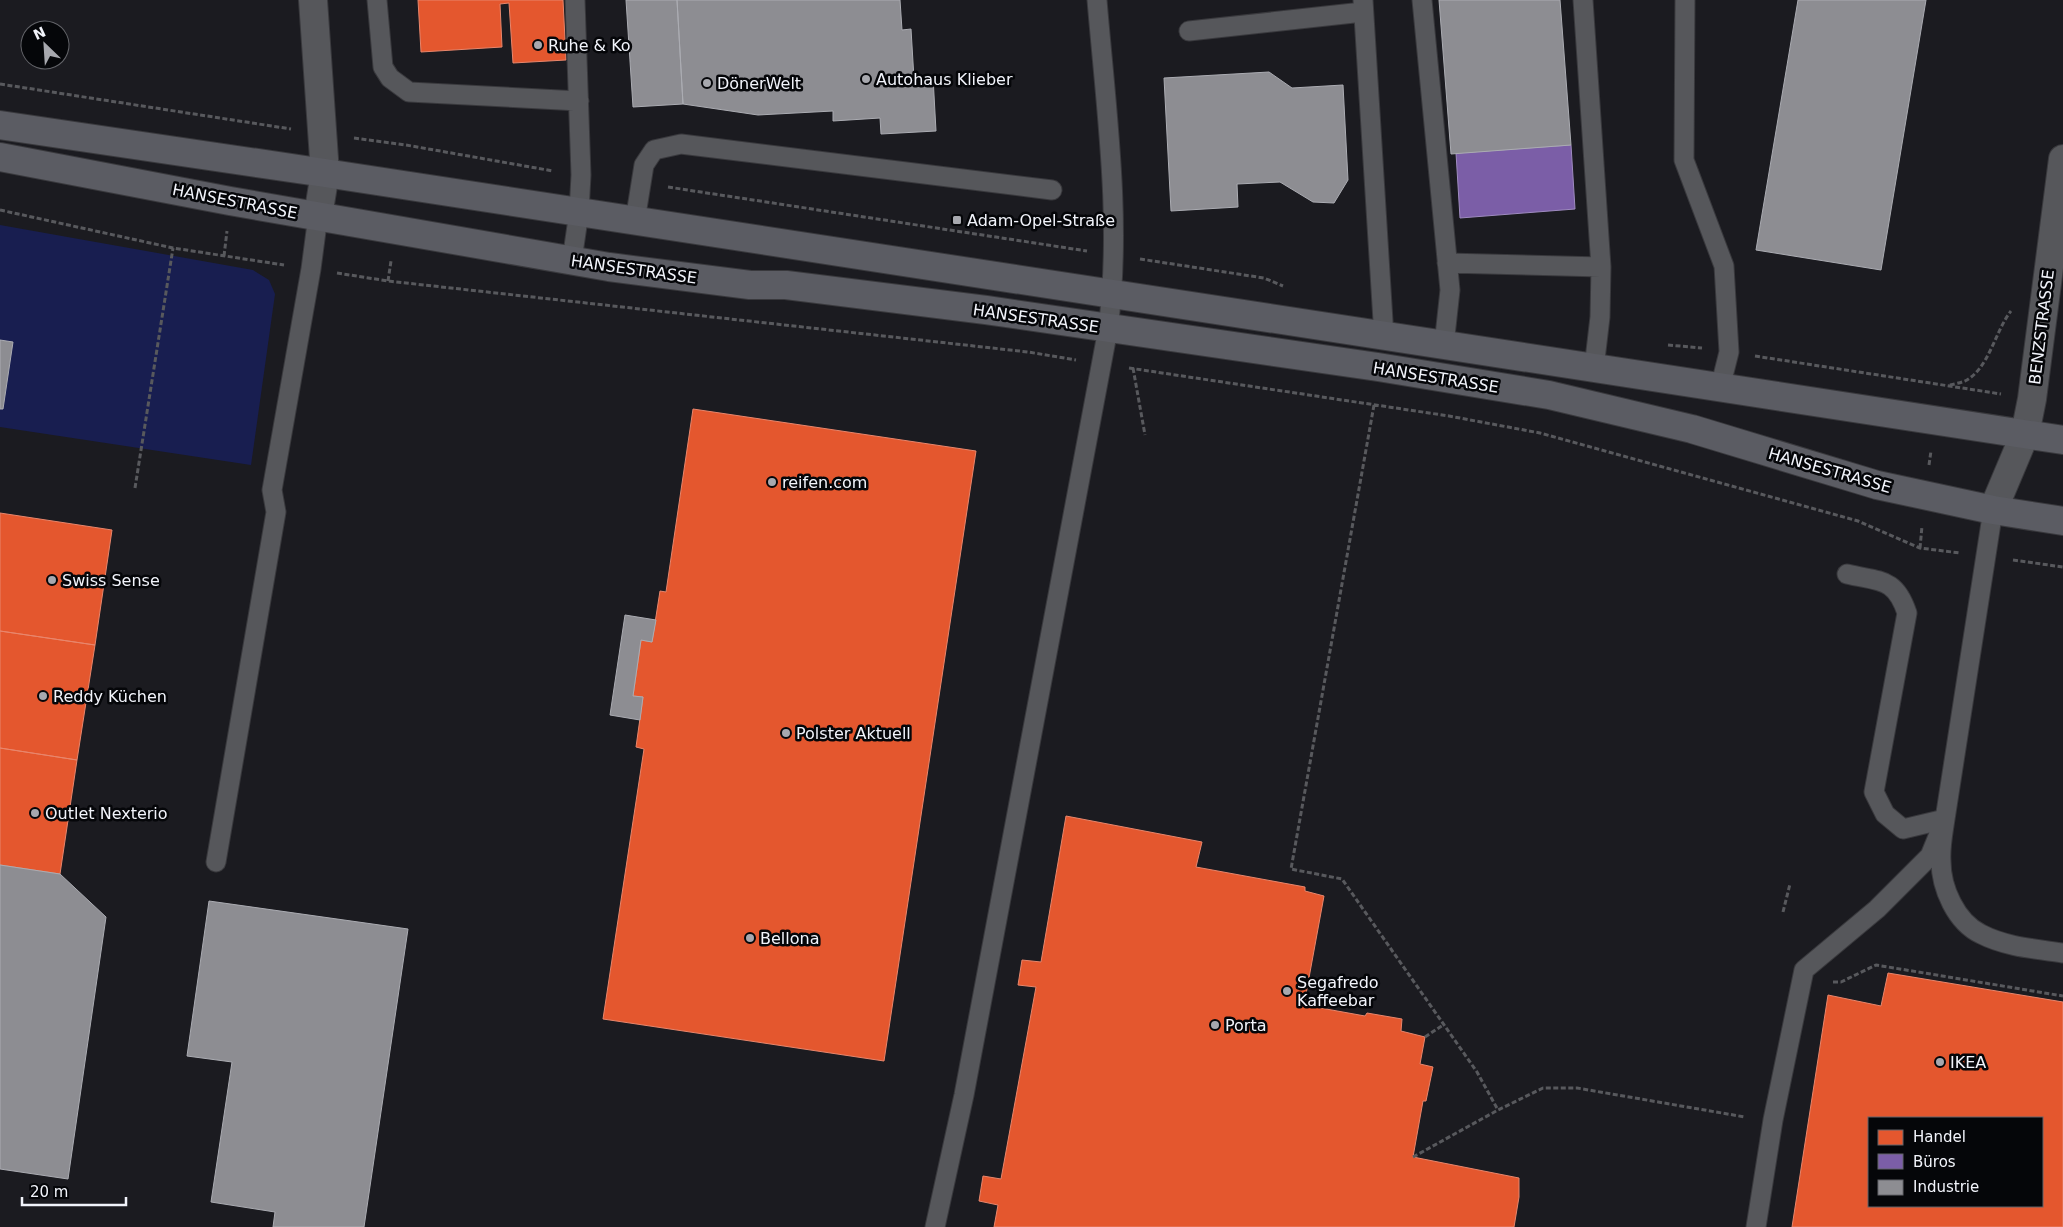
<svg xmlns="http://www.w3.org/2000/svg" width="2063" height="1227" font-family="'DejaVu Sans',sans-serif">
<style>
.green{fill:#181e50}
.shops{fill:#e4572e;stroke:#e8866c;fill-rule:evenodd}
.offices{fill:#7b5ea7;stroke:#9f8bc0}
.industry{fill:#8d8d92;stroke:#abacb2}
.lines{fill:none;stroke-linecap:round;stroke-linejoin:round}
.lane-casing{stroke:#39393d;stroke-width:21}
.street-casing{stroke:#39393d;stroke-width:30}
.secondary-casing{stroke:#39393d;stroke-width:30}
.path{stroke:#58595d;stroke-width:3;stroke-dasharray:5 2.5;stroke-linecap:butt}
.lane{stroke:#56575b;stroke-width:19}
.street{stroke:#56575b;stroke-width:28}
.secondary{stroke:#5b5c63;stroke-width:28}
.poi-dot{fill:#a7a8ae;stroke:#050609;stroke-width:2}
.labels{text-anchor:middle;stroke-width:5;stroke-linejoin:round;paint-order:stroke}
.poi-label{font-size:16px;fill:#f2f4fb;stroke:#050609;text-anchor:start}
.street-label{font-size:16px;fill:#f2f4fb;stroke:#050609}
</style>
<rect width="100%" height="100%" fill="#1b1b20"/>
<path class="green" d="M0 225 253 270 269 280 275 294 251 465 0 427Z"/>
<path class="shops" d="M418 0H563L566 60 513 63 509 3 500 4 502 47 421 52Z
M693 409 976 451 884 1061 603 1019 644 749 636 747 643 697 633 696 641 640 652 642 660 591 666 592Z
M0 513 112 530 95 645 0 631Z
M0 631 95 645 77 760 0 748Z
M0 748 77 760 60 874 0 865Z
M1066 816 1202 842 1196 867 1305 887V891L1324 896 1304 1005 1365 1016 1367 1013 1402 1019 1401 1031 1425 1037 1420 1064 1433 1067 1426 1101H1423L1413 1157 1519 1178V1197L1514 1227H994L998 1205 979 1201 983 1176 1001 1179 1036 987 1018 985 1022 960 1041 962Z
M1888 973 2063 1002V1227H1792L1828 995 1881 1006ZM1869 1118H2042V1206H1869Z"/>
<path class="offices" d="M1571 145 1575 209 1460 218 1456 153Z"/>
<path class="industry" d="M626 0H677L683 104 633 107Z
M677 0H900L902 30 911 29 914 79 933 77 936 131 881 134 880 118 833 121V111L758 115 683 104Z
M1439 0H1560L1571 145 1451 154Z
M1798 0H1926L1881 270 1756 250Z
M1269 72 1292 88 1343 85 1348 180 1334 203 1313 202 1280 182 1237 184 1238 207 1171 211 1164 78Z
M0 340 13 342 3 409H0Z
M625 615 656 620 652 642 641 640 633 696 643 697 640 720 610 715Z
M0 865 60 874 106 917 68 1179 0 1169Z
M209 901 408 929 364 1227H273L275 1212 211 1202 232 1062 187 1056Z"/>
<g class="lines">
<g class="lane-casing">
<path id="lane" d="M377 0 383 67 390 78 409 92 579 101
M1363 0 1384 337
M1422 0 1450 290 1444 345
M1583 0 1601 267
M1685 0 1684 160 1724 266 1729 352 1720 388
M1189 31 1363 12
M635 221 644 165 654 150 681 144 1052 190
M572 260 579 212 581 175 575 0
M1447 263 1601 267 1600 317 1594 368
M1993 510 1945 819C1943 833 1940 847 1941 861 1941 888 1956 922 1981 934 2006 947 2036 949 2063 953
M1847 574C1880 582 1895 577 1907 613L1874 792 1885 814 1903 829 1945 819
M216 862 276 512 272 490 311 269 318 216
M935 1227 964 1095 1108 329C1122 220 1106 109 1097 0
M1756 1227 1773 1120 1804 970 1877 909 1930 856 1939 834"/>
</g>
<g class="street-casing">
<path id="street" d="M313 0 325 173 318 216
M1993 510 2025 434 2032 399 2063 159"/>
</g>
<g class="secondary-casing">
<path id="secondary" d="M0 125 325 173 2063 440
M0 157 230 201 609 267 750 285H786L986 310 1378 367 1549 395 1692 429 1877 485 1993 510 2063 521"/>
</g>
<path class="path" d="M0 84 291 129
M354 138 406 145 553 171
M668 187 1087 251
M0 210 173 248 284 265
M224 256 227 231
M1140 259 1264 278 1283 286
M337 273 388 281 1028 352 1076 360
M388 281 391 261
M1668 345 1702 348
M1755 356 2001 394
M1129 368 1449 416 1540 433 1858 521 1920 548 1960 553
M1133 368 1145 435
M1950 385C1954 384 1960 383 1965 381 1989 369 1995 331 2011 311
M1374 405 1291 869 1342 879 1477 1072 1498 1110
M1929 465 1931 451
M135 488 173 248
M1920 548 1922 526
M2013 560 2063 567
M1783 912 1790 884
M1833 982H1841L1876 965 2063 996
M1425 1037 1443 1025
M1413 1157 1498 1110 1543 1088H1577L1745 1117"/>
<use href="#lane" class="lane"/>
<use href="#street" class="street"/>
<use href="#secondary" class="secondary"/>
</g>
<g class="poi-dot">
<circle cx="538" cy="45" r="5"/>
<circle cx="866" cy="79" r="5"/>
<circle cx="707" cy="83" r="5"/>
<rect x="952" y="215" width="10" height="10" rx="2.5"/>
<circle cx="772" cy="482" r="5"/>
<circle cx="52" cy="580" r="5"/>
<circle cx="43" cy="696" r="5"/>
<circle cx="786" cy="733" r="5"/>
<circle cx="35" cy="813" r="5"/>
<circle cx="750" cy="938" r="5"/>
<circle cx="1287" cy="991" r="5"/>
<circle cx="1215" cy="1025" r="5"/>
<circle cx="1940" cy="1062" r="5"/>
</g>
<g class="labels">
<g class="poi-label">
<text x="548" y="51">Ruhe &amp; Ko</text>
<text x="876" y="85">Autohaus Klieber</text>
<text x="717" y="89">DönerWelt</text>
<text x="967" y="226">Adam-Opel-Straße</text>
<text x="782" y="488">reifen.com</text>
<text x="62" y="586">Swiss Sense</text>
<text x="53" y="702">Reddy Küchen</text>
<text x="796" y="739">Polster Aktuell</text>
<text x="45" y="819">Outlet Nexterio</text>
<text x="760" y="944">Bellona</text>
<text x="1297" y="988">Segafredo<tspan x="1297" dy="18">Kaffeebar</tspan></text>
<text x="1225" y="1031">Porta</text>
<text x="1950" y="1068">IKEA</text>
</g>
<g class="street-label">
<text transform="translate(235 201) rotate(11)" y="6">HANSESTRASSE</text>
<text transform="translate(634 269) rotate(8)" y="6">HANSESTRASSE</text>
<text transform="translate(1036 318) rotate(8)" y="6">HANSESTRASSE</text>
<text transform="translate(2041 327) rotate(-83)" y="6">BENZSTRASSE</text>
<text transform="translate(1436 377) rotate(9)" y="6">HANSESTRASSE</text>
<text transform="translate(1830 470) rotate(16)" y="6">HANSESTRASSE</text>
</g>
</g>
<rect x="1868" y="1117" width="175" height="90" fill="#050609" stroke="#64656a"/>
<rect x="1878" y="1130" width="25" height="15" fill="#e4572e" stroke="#64656a"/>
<text x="1913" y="1142" font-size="15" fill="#f2f4fb">Handel</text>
<rect x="1878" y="1154" width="25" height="15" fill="#7b5ea7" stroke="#64656a"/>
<text x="1913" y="1167" font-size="15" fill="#f2f4fb">Büros</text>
<rect x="1878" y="1180" width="25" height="15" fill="#8d8d92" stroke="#64656a"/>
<text x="1913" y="1192" font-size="15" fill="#f2f4fb">Industrie</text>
<g transform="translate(45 45) rotate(335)"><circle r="24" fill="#050609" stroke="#64656a"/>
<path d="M0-4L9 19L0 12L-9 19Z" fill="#a7a8ae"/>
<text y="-8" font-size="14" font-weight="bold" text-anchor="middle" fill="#f2f4fb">N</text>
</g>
<path d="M22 1197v8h104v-8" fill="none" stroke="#f2f4fb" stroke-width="2.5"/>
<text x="30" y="1197" font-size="15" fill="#f2f4fb" stroke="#050609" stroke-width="4" paint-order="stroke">20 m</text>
</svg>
